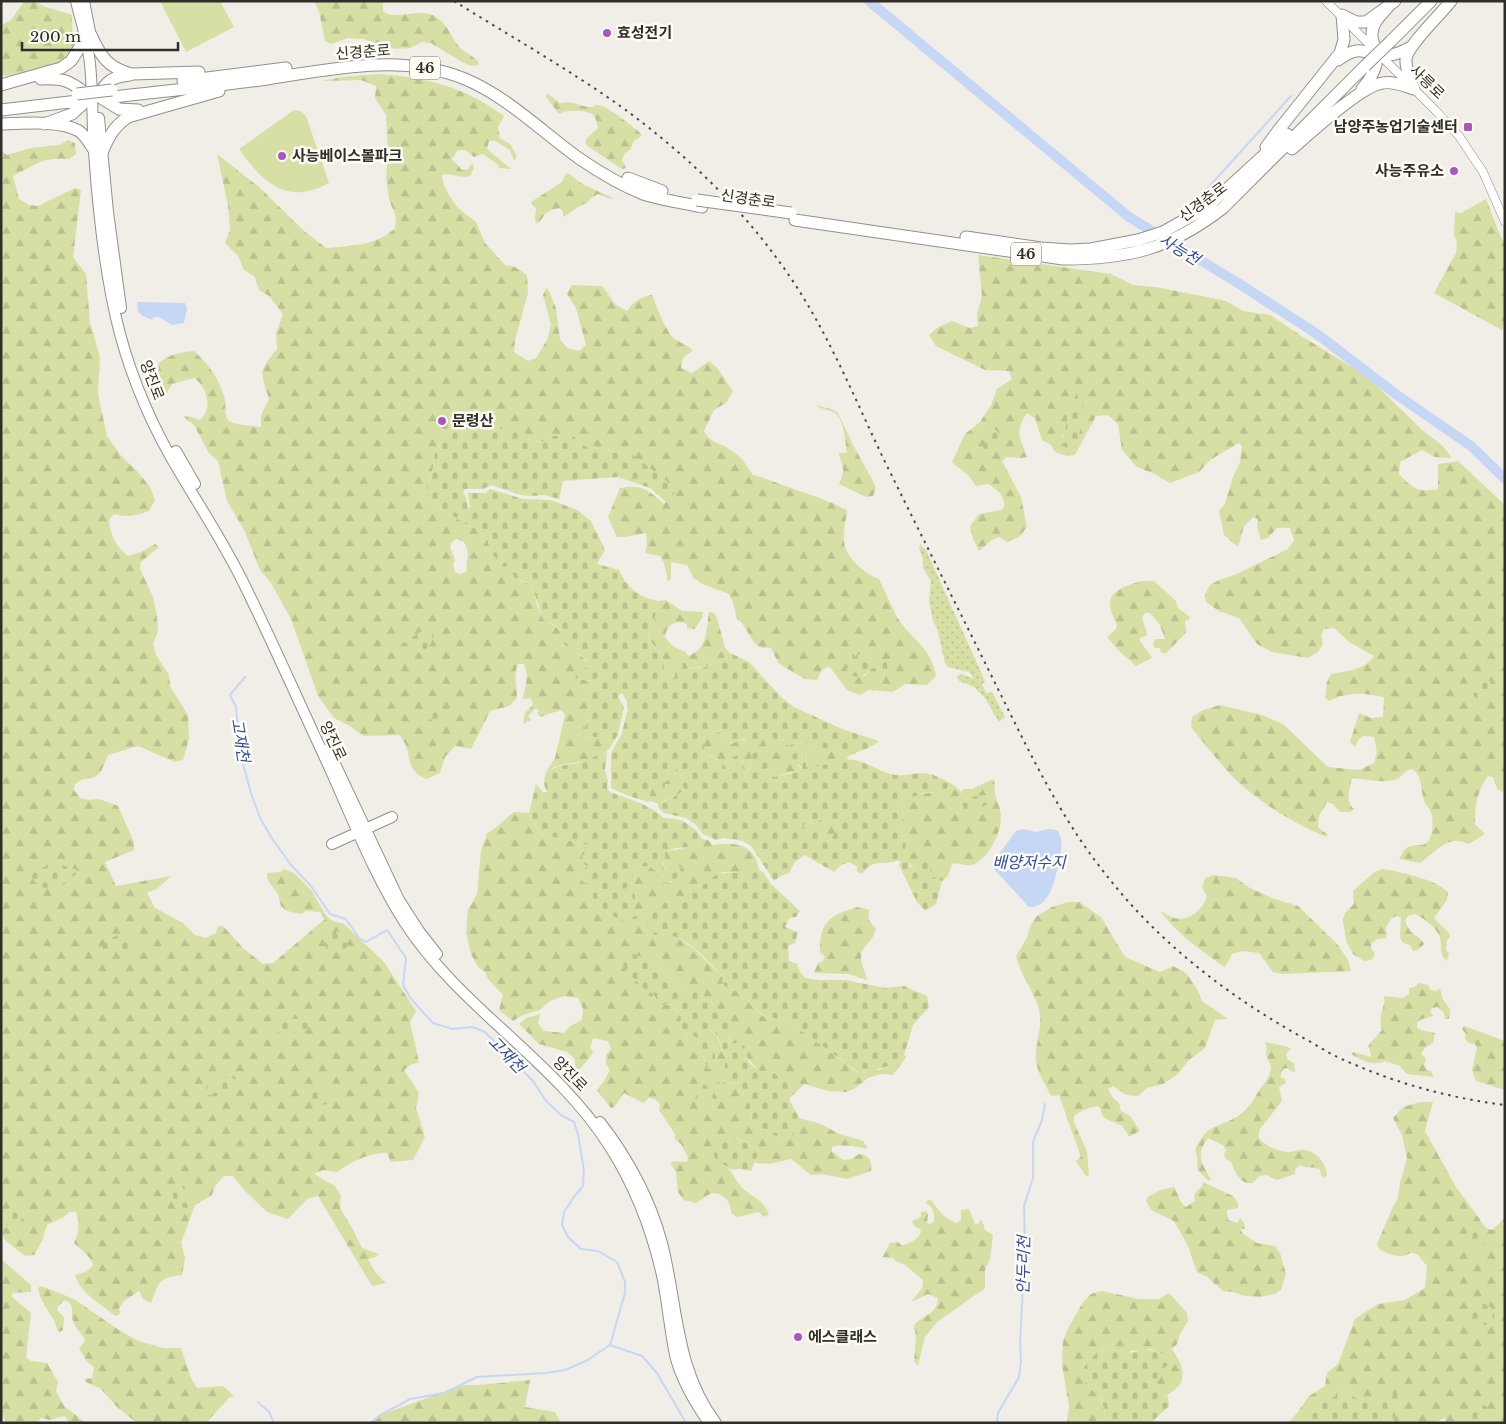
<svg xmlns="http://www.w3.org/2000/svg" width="1506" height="1424" font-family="'Libre Baskerville','Noto Sans KR',serif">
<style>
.grass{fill:url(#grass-dots)}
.forest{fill:url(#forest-firs);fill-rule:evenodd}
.cemetery{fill:url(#cemetery-stones);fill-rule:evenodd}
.pitch{fill:#d8dfa5}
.water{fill:#c6d6f5}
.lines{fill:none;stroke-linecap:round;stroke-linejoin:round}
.stream{stroke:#c6d6f5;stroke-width:2}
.river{stroke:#c6d6f5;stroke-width:10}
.minor-casing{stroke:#929088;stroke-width:9}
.major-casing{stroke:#929088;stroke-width:12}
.highway-casing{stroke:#929088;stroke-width:13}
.minor{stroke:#fff;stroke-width:8}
.major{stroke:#fff;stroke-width:10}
.highway{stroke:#fff;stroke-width:11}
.rail{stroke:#4b4a46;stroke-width:2;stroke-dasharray:2.5 5;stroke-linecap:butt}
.highway-bridge-casing{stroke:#929088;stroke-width:13;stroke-linecap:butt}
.highway-bridge{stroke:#fff;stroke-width:11}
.poi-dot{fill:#ac54c0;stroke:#fefbf3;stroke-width:2}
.labels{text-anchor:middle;stroke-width:5;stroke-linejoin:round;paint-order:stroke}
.shield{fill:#fefbf3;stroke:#6d6c67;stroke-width:1}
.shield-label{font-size:14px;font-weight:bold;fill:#2f2e2b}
.poi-label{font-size:15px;font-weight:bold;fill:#2f2e2b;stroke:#fefbf3;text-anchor:start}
.street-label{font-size:15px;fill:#2f2e2b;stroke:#fefbf3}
.water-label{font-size:16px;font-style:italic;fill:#2a4ea5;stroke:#fefbf3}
</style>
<defs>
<pattern id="grass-dots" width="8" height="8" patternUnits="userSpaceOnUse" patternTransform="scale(1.25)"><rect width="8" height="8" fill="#d8dfa5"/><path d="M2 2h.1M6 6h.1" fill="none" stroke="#bac08e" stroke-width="1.8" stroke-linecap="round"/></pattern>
<pattern id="forest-firs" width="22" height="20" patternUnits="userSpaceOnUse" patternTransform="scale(1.25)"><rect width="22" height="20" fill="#d8dfa5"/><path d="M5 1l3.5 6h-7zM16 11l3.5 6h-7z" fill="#bac08e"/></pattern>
<pattern id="cemetery-stones" width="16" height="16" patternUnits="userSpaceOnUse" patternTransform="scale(1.25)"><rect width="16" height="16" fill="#d8dfa5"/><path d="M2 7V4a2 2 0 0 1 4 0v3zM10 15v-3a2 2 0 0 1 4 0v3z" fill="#bac08e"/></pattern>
</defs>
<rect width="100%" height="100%" fill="#f0eee6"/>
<path class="grass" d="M920 544 926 550 985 681 982 684 986 693 992 692 1005 717 999 722 985 698 974 687 959 681 957 676 961 674 974 679 969 672 948 667 945 663 937 628 933 621 929 600 931 581 923 568V560L919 547Z"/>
<path class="forest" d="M34 1 43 6 72 15 73 49 56 66 6 76 1 74V25L11 20 23 3Z
M314 1H383V11C396 22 420 6 436 17 447 23 452 39 460 48 466 53 473 56 479 62L478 65 471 66 462 62 431 43 422 42 410 48 395 49 363 39 348 38 331 44 325 41 319 11Z
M378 74C426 77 465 87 504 116L498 127 500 138 510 144 517 156 514 161 510 150 495 141H489L487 149 511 169 499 168 497 164 483 154 474 157 465 150H458L452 159 462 170 468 169 472 163 473 164 474 168 470 176C459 179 452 172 442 175L443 183 449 195 458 208 476 222 485 243 505 265 515 267 527 275 528 293 515 340 514 352 528 361 536 358 547 340 551 325 543 295 547 287 556 308 560 339 567 348 579 351 586 345 576 308 567 294 572 285 602 286 616 305 627 311C632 303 641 296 652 295 657 307 666 333 675 339 681 343 687 345 693 350L683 358 681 368 692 373 709 361 717 368 733 391 726 403 714 410 704 431C711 444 718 441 729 449 740 455 746 464 753 475 767 478 778 484 791 488 810 494 829 501 847 510 846 521 842 536 845 547 849 560 867 575 879 579 886 593 892 609 900 622 916 643 931 648 936 676L927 685 905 684 893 692 869 690 860 695 847 690 829 666 822 670 817 680 805 679 779 664 771 648C769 647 766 648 764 648 750 647 749 626 737 619L732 600 729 594 702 584 693 577 687 565 671 562V579L668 581 664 563 660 556 645 553 647 544 646 533 624 537H617L608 517 620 488C642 484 648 490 664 504L677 490 633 455 584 446 553 436 543 442 527 439 515 430H474L462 426 455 420 443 435 439 446 435 450 433 468 423 497 469 526 479 530 488 540 490 552 504 566 509 565 519 580 529 584 534 592 537 605 544 620C568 631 562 639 577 653 582 658 588 660 592 666L576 679 592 681 600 677 603 679 589 694 586 726 580 731 579 736C591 736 603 736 612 745 601 761 578 762 561 765 555 766 550 770 546 772L555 758 565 715 561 710 540 717 537 713 539 711 536 708 528 716 531 720 523 724 525 713 533 705 531 698 523 699V697C526 685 529 675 524 664H518C513 674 517 687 517 698L509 706 490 711 471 749 455 746 445 757 440 773 426 779C401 768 416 753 399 735L364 736 348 725 334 718 318 696 291 619 271 583 260 570 245 532 227 501 218 461 209 453 194 425 184 417 188 416 200 420C202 418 204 416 205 414 211 402 205 385 194 378L172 384 165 396 161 390 158 364C168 354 181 352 194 351 208 364 218 377 224 396 227 403 223 417 230 422 236 425 254 426 261 427V415L269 399C260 370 258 373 277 349L276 334 283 314 269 296 259 290 255 277 244 270 238 256 225 243 230 230 228 205 217 154 259 187 303 230 326 248C350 246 377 246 395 228L396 217 389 199 386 177 388 156 386 115 375 98 376 86 361 80 322 81 342 77ZM457 539 464 542C467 548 470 556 466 562L467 568 466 572 459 574 455 572 453 564 455 560 450 547 452 542ZM867 652C871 659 875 662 879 670L875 667 871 669 865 676H853L850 671Z
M547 93 560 103C574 100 579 107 591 107 596 107 595 104 599 105 607 106 637 129 642 135L633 142 631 149 625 153 622 160 626 168 622 169 586 145V139L598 128C597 124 597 120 594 116 588 109 566 110 559 114L546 97Z
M68 140 75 143 76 154 69 159C41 157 37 164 13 176L19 199 29 205 38 206 75 188 81 190 73 257 86 274 90 322 100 357 98 394 107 436 122 457 137 471 150 487 155 500 149 511C137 515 127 518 114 514L109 520C110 535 116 547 128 556L141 552 155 544 159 547 141 562 140 569 153 597 157 616 158 632 153 644 156 655 169 675 170 686 188 715 189 739 183 760 175 762 138 746 108 755C104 764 101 777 91 778 83 779 82 779 75 784L74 790 80 798 88 800 99 799 118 806 134 842V850L105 862 116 886 171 876 158 888 147 893 155 908 183 923 195 935 206 938 216 933 218 926H223L243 948 263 964 273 963 325 919 320 912 306 911 301 914 287 911 281 906 278 894 267 879V873L281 872 284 869 294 873 311 890 325 914 331 920 344 924 384 962 416 1011 410 1022 419 1062 410 1065 404 1070 419 1093 416 1108 425 1137 413 1160 391 1162 387 1153C370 1152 351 1162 337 1172L323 1170 314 1174 335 1186 341 1196C337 1209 345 1215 351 1226 355 1233 358 1240 362 1248L379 1254 375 1257 368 1259 375 1272 386 1283 372 1286 318 1196 307 1199 288 1219 267 1212 244 1190 233 1176H224L215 1186 212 1195 195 1205 181 1243 185 1258 182 1275C159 1277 159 1282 151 1303L143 1299 139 1291 124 1301 119 1308 120 1314 115 1316C101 1304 80 1293 75 1275L86 1272 93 1265C90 1255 81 1250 74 1243 79 1232 80 1224 76 1212H69L64 1217 47 1225 42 1241 34 1255 25 1256 7 1242 1 1234V150L7 155 31 148 60 145Z
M566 173 569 174 584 185 613 198 611 199 598 194 591 198 587 203C576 206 572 213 563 217V212L560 208 551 210 545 214 541 220 536 224 535 218 536 208 532 205 531 202 562 182Z
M1486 199 1500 235 1505 244V323L1502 330 1434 293 1456 253 1457 241 1454 235 1455 212 1461 213Z
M978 255 1111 274 1133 285 1156 287 1226 301 1243 311 1270 315 1303 337 1368 377 1421 429 1443 446 1452 458 1435 457 1422 450 1400 462 1399 474C1413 489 1419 493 1438 489V464L1458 461 1505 505V789L1502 792 1497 789 1493 777 1488 776C1477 791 1475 805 1475 824L1485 834 1469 844C1447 834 1437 851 1420 863L1399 859C1401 856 1403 851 1405 849 1413 842 1424 849 1429 840 1433 833 1434 817 1430 810 1428 806 1425 805 1424 800 1420 788 1423 778 1413 769 1403 770 1404 776 1397 779 1383 784 1367 779 1352 778 1350 790 1344 800 1354 809L1351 812H1340L1333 804 1327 802 1319 816 1318 827 1328 835 1326 837C1292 823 1257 801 1231 775 1217 760 1204 743 1191 727L1192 717 1203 710 1220 705 1262 715 1283 724 1328 767 1359 770 1374 763 1377 752 1374 737 1363 736 1359 739 1355 747 1350 742 1359 713 1371 718 1383 717 1384 697C1364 693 1348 691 1329 701L1325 698 1327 682 1331 674C1347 671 1365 670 1374 656L1349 642 1334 628 1324 629 1321 635 1323 644 1318 652 1308 658 1272 652 1257 644 1239 618 1219 611 1206 602 1205 594 1210 585 1219 580 1237 574 1288 549 1294 540 1290 528H1277L1268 538 1261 540 1257 527 1258 519 1253 517 1244 526 1238 547 1224 535 1219 511 1225 504 1233 477 1240 462 1242 446 1239 443 1210 460 1199 472 1170 483 1155 474 1137 467 1122 450 1118 424 1108 415 1096 416 1075 455 1067 456 1055 452 1051 445 1042 440 1035 418 1027 413C1014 432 1020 438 1027 457L1021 458 1007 457 1002 461 1021 497 1027 527 1019 537 1007 542 999 537 992 540 979 551 973 539 970 526 979 514 1002 510 1005 505 1001 494 989 484 976 486 969 476 952 462 965 434 980 422 991 405 997 389 1012 379 1009 371 985 370 936 346 929 335 937 328 952 321 970 328 978 326 977 314 982 296ZM1074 397 1081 408V416L1078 423 1080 430 1078 436V443L1061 437C1066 429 1069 423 1067 414L1071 407Z
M815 405 831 409 838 413 853 445 873 481 876 488 873 496 866 497 839 484C845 470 844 467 838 453H847C845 441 845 421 835 413 829 410 821 409 815 405Z
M1141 581H1154L1176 601 1178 608 1190 617 1189 620 1185 621 1186 633 1165 654 1161 652 1160 648H1155L1153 644 1155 639H1165L1160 625 1150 613H1145L1142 618 1147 633 1146 636 1140 638V641L1152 658 1136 666 1118 650 1107 637 1116 629 1117 625C1101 594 1114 590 1141 581Z
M666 600 682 611 703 612 702 618 695 629 687 628V624C675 619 666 625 665 637 671 645 675 649 685 651L688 656C708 649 706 630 709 612L714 613 717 618 725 648 730 653 726 658H717C709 668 701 669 688 667L684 662 677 660 672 662V666L675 672V677L670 679 665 676 662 654 656 649 649 638 648 632 654 623 658 601Z
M711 731 719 732 724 742 732 743 741 739 750 744C754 742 758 739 762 738 768 736 788 742 795 744L800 742 828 749 847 757 848 760 815 767H806L807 755 797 765 802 768 800 770 774 777 767 769 752 761 748 771 743 766V760L731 758 730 767 727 769 717 759 705 754 703 740 707 733Z
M670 765H674L680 773 684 790C680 794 665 801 658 804L651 801 650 796 651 782 655 780 665 782 668 780 667 768Z
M993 779C996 784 994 788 995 794 997 802 1001 809 1001 817 1001 834 989 856 975 864 967 868 960 862 952 864L948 876 942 881H938L936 878 914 871 904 853 906 846 901 826 903 817 902 798 906 794C917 795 926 793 938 792L941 797 949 787 957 789 961 795 962 808C973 809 985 810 991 799L988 795 968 797 963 796 961 791 963 789H972Z
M514 812 529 813 540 834 588 845 587 867 579 877 592 890 593 898 609 914 615 917 631 918 626 910 625 887 631 885 635 867 649 866 656 871 658 880 664 884 672 882 668 870C661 866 663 860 665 852 677 849 689 848 700 843L702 839 708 840 713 845C734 842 755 843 759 870L741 873 723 872 712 878 707 883 690 889 681 899 656 907 653 913 646 919 663 933 676 937 692 947 723 977 731 988 738 992 764 1017 786 1020 813 1039 858 1073C869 1072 878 1071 887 1067 893 1064 898 1058 904 1055L906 1057 893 1075 881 1074 868 1078 854 1089 846 1092 828 1091 804 1084H791L773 1072 759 1071 748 1059 744 1052 745 1047 741 1043 732 1044 729 1041 730 1035 725 1021 713 1004 698 991H686L665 975 652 961 624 955C619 977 650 981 655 999L665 1005 673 1004 681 1017 683 1033C702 1034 702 1046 705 1063L716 1062 713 1041 706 1031 705 1027C724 1037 717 1046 727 1059 724 1064 724 1067 728 1071L725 1074 726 1084 740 1082 744 1095 750 1104 752 1120 771 1135 791 1138 795 1122 799 1118 821 1124 837 1133 863 1141 867 1147 866 1149C856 1146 841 1144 832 1147V1151L843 1160 851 1159 859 1154C870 1155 872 1161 871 1171L847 1179 822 1174 811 1175 791 1159 770 1164 755 1163 759 1152C748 1143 739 1138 725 1137V1165C732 1171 734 1178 740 1185 750 1198 761 1196 769 1214L765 1217 758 1212 738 1217 731 1213C732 1202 721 1190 710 1194 705 1196 701 1201 696 1203L684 1200 678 1192 676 1172 670 1163 674 1161 687 1162 688 1157 681 1144 675 1139V1134L659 1110 660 1104 655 1099 649 1098 643 1103 624 1093 614 1107 611 1108 597 1090 604 1081 610 1070 606 1064V1055L611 1049 608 1041 593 1038 590 1048 593 1051C592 1057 582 1065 579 1071L576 1069 574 1058 567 1052 539 1044 519 1024 526 1018 540 1014 538 1023 544 1031 564 1033 570 1026 582 1020 583 1009 578 998 564 996 550 1001 540 1010 523 1015 513 1021 499 1010 503 995 488 979 485 972 478 967 471 954 466 933 468 910 477 894 481 851 487 833C498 828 504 819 514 812Z
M830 818 836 823 839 828 829 841 826 839H821L820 834 810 833 803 827 805 823Z
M1382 869C1400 872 1435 879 1448 892L1447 900 1434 918 1449 933 1450 937 1447 940 1446 950 1449 953 1447 961C1438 955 1443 944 1439 935 1435 926 1423 918 1415 914L1408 916 1405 920C1410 937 1418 933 1424 944L1418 950 1413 951 1410 945 1403 943 1400 938 1401 917C1391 914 1390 922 1385 928L1387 933 1386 938 1377 939 1371 944V948L1375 954 1372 960 1364 961 1353 954 1346 941 1343 920 1345 913 1354 904 1353 891 1373 873Z
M1214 875 1236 878 1248 887 1272 898 1298 906 1338 945 1348 960 1351 971 1282 974 1273 972 1259 953 1243 951 1232 954 1225 967C1202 952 1177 933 1160 911 1165 913 1170 917 1174 918 1189 922 1204 909 1207 896L1202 887 1205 878Z
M1068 902H1079L1101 917 1125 957 1160 972 1173 966 1186 973 1197 989 1202 1001 1228 1019 1215 1020 1205 1048 1189 1060 1178 1074 1163 1084 1147 1088 1138 1096 1126 1095 1113 1086 1108 1089 1113 1098 1119 1103 1121 1111 1130 1116 1140 1131 1129 1137C1127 1133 1125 1129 1122 1126 1114 1120 1100 1121 1101 1109L1097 1106 1083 1110 1074 1116V1122L1087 1152 1089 1177 1085 1175 1076 1161 1081 1157 1059 1095 1051 1096C1046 1085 1037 1073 1036 1060 1035 1043 1043 1027 1039 1010 1034 990 1020 975 1016 956L1027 938 1030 926 1037 916 1052 907Z
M857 907 869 910C867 919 870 923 876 928 874 942 861 946 861 956 860 963 866 972 867 980L848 974 814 973 818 963 823 961 825 956 820 953C819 922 830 915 857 907Z
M1419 983 1428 985 1431 990 1437 991 1440 988 1443 1000 1450 1009 1449 1019H1445L1444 1013 1438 1007 1432 1008 1430 1012 1434 1016 1422 1019 1417 1022V1028L1424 1031 1435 1033 1433 1043 1425 1048 1421 1054 1426 1059 1424 1065 1427 1070 1431 1071 1434 1077 1407 1074 1400 1066 1385 1061C1373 1067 1362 1060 1351 1054L1353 1052 1371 1057V1054L1368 1046 1382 1030C1377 1014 1386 1008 1384 996L1403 998 1409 994V988L1414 987Z
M1464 1026 1505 1041V1090L1476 1081 1472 1070 1477 1048 1475 1044 1469 1043 1465 1039 1466 1034 1462 1029Z
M1265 1042 1288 1047 1291 1049 1286 1054 1288 1060 1294 1063 1295 1073 1287 1068 1283 1069 1280 1077 1285 1079 1286 1083 1279 1087 1282 1101 1260 1129 1258 1137C1266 1146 1277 1152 1289 1152 1295 1152 1300 1149 1305 1150 1318 1152 1326 1164 1327 1175L1324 1178 1321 1175 1320 1169C1313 1166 1307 1169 1300 1165L1295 1169V1174L1277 1180 1266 1175 1259 1176 1253 1183C1240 1185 1235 1172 1231 1162L1226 1159 1224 1155 1226 1150 1223 1145 1208 1138C1195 1155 1202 1164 1211 1179L1209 1181C1189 1164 1202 1168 1195 1150 1208 1120 1220 1130 1242 1113 1249 1108 1255 1097 1260 1089 1264 1084 1271 1075 1271 1068 1271 1064 1267 1059 1266 1054L1267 1050Z
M1420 1102H1433L1425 1131 1456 1187 1486 1228 1492 1230 1505 1218V1423H1487L1491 1418 1461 1421 1463 1423H1446L1445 1418 1434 1423H1393L1396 1411 1406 1398 1375 1400 1356 1398 1339 1386 1336 1397C1315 1400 1318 1408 1307 1423H1288L1297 1413 1309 1396 1325 1386 1327 1373 1338 1364 1355 1319 1378 1304 1405 1300 1425 1288 1427 1266 1417 1254 1410 1253C1400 1260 1391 1254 1380 1250L1377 1244 1392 1209 1398 1198 1400 1183 1407 1158 1402 1135 1393 1118 1403 1107Z
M1203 1182 1233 1196 1238 1203V1208L1227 1210 1228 1220 1237 1223 1240 1218 1244 1223 1245 1229H1241L1242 1233 1257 1243 1275 1246 1280 1253 1286 1274 1281 1290 1275 1294 1260 1297 1245 1296 1233 1292 1223 1291 1207 1277 1197 1272 1188 1246 1174 1221 1151 1210 1146 1201 1148 1197 1161 1190 1174 1187 1181 1202 1186 1207 1195 1201 1194 1194 1202 1186Z
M928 1200 932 1201C937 1209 948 1222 957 1223L961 1220V1210L969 1209 975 1224 979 1223 981 1220 984 1226 985 1230 993 1235 990 1259 985 1270V1288L937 1322 925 1337 918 1366 914 1361 916 1337 914 1325C923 1315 938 1314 938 1298L928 1294 911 1302 922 1288 923 1280 904 1264 895 1261 893 1258 882 1257 890 1243 898 1242 902 1246C911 1242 919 1240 921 1230L914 1226 912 1221 921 1217V1212L925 1211 928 1214 927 1223 930 1224 934 1221C935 1213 933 1207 926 1203Z
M1 1259 31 1285V1292L13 1293 11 1296 31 1313 26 1357 31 1361 47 1363 58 1382 56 1391 64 1406 86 1423H69L65 1416 50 1420 41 1418 37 1423H6L1 1412Z
M41 1286 74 1299 116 1328 138 1341 163 1348H181L191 1378 197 1388 223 1386 234 1396 229 1398 206 1423H137L116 1406 101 1389 86 1382 84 1379 92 1378 94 1367 87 1362 79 1348 83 1344 85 1339C81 1334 75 1327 73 1321 70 1312 76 1305 65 1300L58 1306 57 1310 64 1317 63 1330 59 1332C55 1327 56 1322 52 1317 46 1307 40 1300 38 1288Z
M1102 1291 1139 1299H1159L1169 1293 1187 1313 1188 1321 1180 1334 1177 1344 1172 1349C1180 1361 1185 1369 1181 1383 1177 1388 1169 1395 1162 1398L1155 1387 1149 1382 1151 1378 1162 1370 1167 1359 1162 1354 1151 1349 1131 1351 1126 1354 1119 1353 1117 1350 1111 1351 1099 1350 1093 1358 1084 1383C1099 1393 1106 1405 1105 1423H1067L1069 1406 1062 1365 1063 1341 1067 1330 1083 1302 1091 1294Z
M530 1380 525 1407 555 1412 561 1423H372L383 1414 463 1385H478Z"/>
<path class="cemetery" d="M1078 393H1082C1086 402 1081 412 1079 422 1079 425 1080 427 1080 430 1079 435 1078 437 1078 443L1075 447 1067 448 1062 445C1061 433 1069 426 1067 414 1071 407 1072 398 1078 393Z
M455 420 462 426 474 430 481 427 516 430 527 439 542 442 553 436H573L584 446 633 455 678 490 666 502 650 488 618 477 563 481 559 499 544 495 532 496 521 495 491 485 483 489H465L463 492 466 497 468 508 470 507 468 493H486L490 489 523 499 551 500 577 510 591 521 605 550 597 564 619 570C627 588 639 597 658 601L654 623 648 632 649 638 656 649 662 654 665 676 670 679 675 677V672L672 666V662L677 660 684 662 688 667C701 670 709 668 717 658H726L730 653 749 662 781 697 794 707 842 729 879 741C874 747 856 752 847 757L828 749 800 742 788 746 784 740C776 740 770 737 763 738L760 745C754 747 747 745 744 739 737 738 735 744 724 742L719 732C710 730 707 732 703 740L705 754 721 762 727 769 730 767 731 758 741 754 743 766 748 771 752 761 751 755 757 751C765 754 769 762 767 769L774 777C783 775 795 774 802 768L800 765 794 766 786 761 788 754H794L801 748 806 750V767C821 767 833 762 847 760 862 758 877 771 891 774 903 778 917 771 929 774 939 776 960 786 963 796L968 797 988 795 991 799C987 807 973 812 966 813 960 806 962 797 957 789L950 787 947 788 948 795 943 802 941 801V797L938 792 922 793 913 797 906 794 902 798 903 817 901 826 906 846 904 853 909 857V865L914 871 917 872 918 864 921 861H928L931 868 929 875 942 881 936 904 925 911 917 902 899 865 901 862C893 859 900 861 892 862 877 864 873 860 862 874L857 872V866L849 862 841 865 834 872 805 855 795 862 789 873 781 876 774 881 751 846 743 841 724 838 716 840 703 834 696 825 686 818 664 813 658 807V804C665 802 680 794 684 790L680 773 674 765H670L667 768 668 780 665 782V787L658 789 655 780 651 782 650 796 651 801 648 802 626 795 611 788V753L622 733 626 715 628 710 627 702 622 693 618 696 624 708 618 734 612 745C603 736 591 736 579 736L580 731 586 726 589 694 603 679 600 677 592 681 575 679 579 669 588 668 592 666 587 660 564 644C562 627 559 627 544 620 541 613 534 589 530 585 526 581 519 580 514 577L509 565 504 567 490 552 488 540 479 530 469 526 423 497 433 468 435 450 439 446 443 435 442 427 447 421ZM830 818 836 823 839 828 829 841 826 838 821 839 819 831 814 830 810 833 803 827 805 823Z
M991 425 1004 438V443L995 441 997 448 993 453 988 454 983 450 984 443 987 441 984 435 986 429Z
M420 632H430L434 635C432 644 428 648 421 653 412 650 408 643 399 640L400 638H411Z
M862 652H867L870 657 874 660 879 658 886 660 888 669 879 671 875 667C866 671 865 679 853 676L850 671 846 670 847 656 852 653 856 657Z
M1482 679 1491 682 1487 690V698L1479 701C1472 695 1472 690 1473 681Z
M433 703H438L445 707 448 713V720L443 723 438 724C427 719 424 712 433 703Z
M607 752 605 770 608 781 607 788 610 792 640 803 654 810 664 818 676 819 683 821 697 831 702 839 700 843 690 847 675 848 665 852V858L662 864 664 868 668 870 676 866 681 867C680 877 673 882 663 884L658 880 656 871 649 866 635 867 631 885 625 888 626 891H631L635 895V901L626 910 631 918 636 916 639 920 638 925 633 926 609 914 593 898 592 890 579 877 581 871 587 867 584 863 582 856 587 852 588 845 540 834 529 813 536 784 543 792H547C543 785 544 779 546 772L559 766 578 763Z
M62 865 77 870 76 874 57 890C44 888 37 888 31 875 37 865 51 866 62 865Z
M759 870 764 873 771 884 800 911 796 917 789 918 785 927 798 932 795 943 788 946 789 961 797 964 800 972 806 978 818 980H845L885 988 904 986 927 996 929 1007 913 1025 904 1055 889 1066 878 1069 874 1072 859 1073 813 1039 786 1020 765 1017 738 992 726 987 722 982 723 977C706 959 682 929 655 935L648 929 646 919 653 913V909L664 904 665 900 681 899 690 889 707 883C713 871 729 873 739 873 746 872 753 870 759 870Z
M338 931 346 938 348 946 341 952H330L326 949 325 941 328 937Z
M119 935 131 938 138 944 137 951 107 953 102 947 106 939Z
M629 952 652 961 665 975 686 991H698L705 996 716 1008 722 1010 725 1021 732 1025 734 1031 730 1035 729 1041 732 1044 741 1043 745 1047C743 1055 751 1068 759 1070 764 1072 769 1070 774 1073 787 1081 789 1084 804 1084L789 1099 799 1118 795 1122V1132L791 1138 771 1135 752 1120 750 1104 744 1095 740 1082 720 1084 716 1079 727 1071C724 1066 724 1064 727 1059 718 1047 724 1035 706 1028L713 1041 716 1063 713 1068 708 1069C699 1052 707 1035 683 1033L679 1029 681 1017 673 1004 659 1005 654 995 648 989 643 988 626 970 622 961 624 955Z
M309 1018 312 1023 306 1029 283 1036 277 1031 279 1023 287 1019Z
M233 1075 240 1082V1088L235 1092C224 1090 221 1099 208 1094L206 1088 209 1082 223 1079Z
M703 1085 709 1086 710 1089 717 1097 715 1102 711 1103 707 1101 703 1103H696L695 1099 698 1094 697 1091 698 1087Z
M317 1087 325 1089 330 1095 327 1104 322 1105 312 1104 310 1097 311 1091Z
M725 1137C739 1138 748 1143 759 1152L751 1171 740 1169 731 1170 725 1165 716 1162C712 1151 714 1143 725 1137Z
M176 1186H184L190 1196 191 1204 187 1208 177 1207C173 1199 171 1194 176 1186Z
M17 1207 24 1214 20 1223 13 1226H7L3 1215 6 1209Z
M1477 1228 1483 1232C1486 1242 1484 1245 1477 1252L1471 1251 1464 1237 1469 1230Z
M1482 1303C1492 1307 1495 1310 1494 1321L1487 1325 1470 1322 1466 1317V1311L1470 1307Z
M1142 1349C1153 1350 1166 1353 1169 1364L1162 1370V1375L1157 1379 1151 1378 1149 1382 1155 1387 1162 1398 1168 1396 1169 1406 1151 1423H1105C1106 1409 1103 1400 1093 1390 1087 1384 1082 1383 1080 1375L1085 1366 1099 1350 1111 1351 1117 1350 1119 1353C1125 1354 1138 1352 1142 1349Z
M1339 1386 1356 1398 1375 1400 1403 1390 1406 1398 1396 1411 1393 1423H1307L1322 1398 1335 1397Z
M1468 1403H1481L1489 1409 1491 1418 1487 1423H1463L1461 1421V1414Z"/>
<path class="pitch" d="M160 1H220L234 27 186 52Z
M294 110 301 111 306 116 329 183C287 206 263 183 239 149Z"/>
<path class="water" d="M137 302 185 303 187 309 184 323 172 325 159 317H154L152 320 143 316 138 312Z
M1022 829 1037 832 1049 829 1057 830C1065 840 1060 853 1058 865 1055 880 1050 908 1029 907L994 869V861L1016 831Z"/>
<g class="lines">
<path class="stream" d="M1199 198 1291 96
M245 677 230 695 236 707 240 753 251 793 260 818 273 840 291 865 311 886 330 914 346 919 359 938 366 942 387 930 406 958 403 985 411 999 433 1023 452 1029 473 1027 485 1032 533 1081 546 1101 561 1115 574 1122 578 1134 584 1171 583 1186 574 1197 564 1212 562 1225 568 1237 581 1249 598 1251 617 1262 625 1282V1293L610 1345 642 1356 657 1373 686 1423
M258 1402 269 1412 274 1423
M370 1423 379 1416 410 1399 444 1393 477 1377 546 1373 565 1370 586 1361 610 1345
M997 1423 998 1413 1019 1377 1021 1361 1020 1343 1025 1247 1024 1206 1033 1178V1142L1042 1120 1045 1104"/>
<path class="river" d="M869 1 1129 217 1238 283 1317 334 1397 395 1471 446 1505 479"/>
<g class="minor-casing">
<path id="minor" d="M1326 1 1436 111 1459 136 1483 172 1505 222"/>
</g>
<g class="major-casing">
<path id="major" d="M76 1C81 22 88 43 90 64 93 93 92 122 94 152 98 210 105 277 120 334 133 382 154 430 180 473 202 510 225 545 244 584 272 641 298 700 325 758 351 814 372 872 405 923 460 1008 555 1060 610 1147 636 1188 653 1233 663 1280 668 1306 670 1333 676 1359 683 1383 695 1403 709 1423
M84 1 92 42
M99 118 108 212 121 308
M176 451 195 484
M328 749 399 900 419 931 437 954
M332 844 392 817
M600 1122C628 1158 650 1199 662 1243 678 1305 675 1369 716 1423"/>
</g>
<g class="highway-casing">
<path id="highway" d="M1342 15 1356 22H1366L1395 1
M91 35C101 57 108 68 132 74L199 72
M1391 41 1431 1
M1338 60C1362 42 1365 56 1388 55 1396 55 1404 51 1411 47
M41 79C66 77 72 83 91 97
M183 81 286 68
M1 85 61 68 71 61 85 39
M1362 89C1370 80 1378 67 1377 53 1376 47 1371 41 1372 34 1372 23 1381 15 1388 7
M98 96C107 80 112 77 130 75
M113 97C162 91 211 87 260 80 328 70 399 52 465 79 508 97 542 132 580 159 599 172 621 185 643 194 662 200 683 203 702 207
M1 110 78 101
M1 124C23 123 60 120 79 131 85 135 90 144 94 150
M44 124 72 114 91 97 98 96 119 109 138 110
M1266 147 1277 132 1340 53 1344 40 1342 15
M1292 149C1310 133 1362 85 1383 83 1393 81 1404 86 1414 89 1411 80 1405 69 1406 59 1407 46 1442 13 1451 1
M102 153C108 138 114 126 128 117L219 91
M628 178 662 191
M795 220 1063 259C1129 259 1170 249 1223 208L1365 66
M966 237 1041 248 1070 250 1091 249 1138 240 1163 232 1206 208 1287 134"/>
</g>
<use href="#minor" class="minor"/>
<use href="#major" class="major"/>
<use href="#highway" class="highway"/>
<path class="rail" d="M454 1C510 36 570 70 623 108 683 152 738 204 781 264 829 330 856 404 892 476 926 545 961 614 995 683 1028 749 1060 818 1107 876 1161 945 1232 999 1309 1041 1321 1048 1332 1055 1344 1060 1395 1083 1449 1098 1505 1105"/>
<g class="highway-bridge-casing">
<path id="highway-bridge" d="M1365 66 1391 41
M77 94 112 90
M697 200 791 213"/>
</g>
<use href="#highway-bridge" class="highway-bridge"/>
</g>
<g class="poi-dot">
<circle cx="607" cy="33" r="5"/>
<rect x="1463" y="122" width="10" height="10" rx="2.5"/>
<circle cx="282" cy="156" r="5"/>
<circle cx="1454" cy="171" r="5"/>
<circle cx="442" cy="421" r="5"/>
<circle cx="798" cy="1337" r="5"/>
</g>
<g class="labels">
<g class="shield">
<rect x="410" y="56.5" width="30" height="23" rx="4"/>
<rect x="1011" y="242.5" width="30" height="23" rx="4"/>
</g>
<g class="shield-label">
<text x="425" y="73">46</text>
<text x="1026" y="259">46</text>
</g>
<g class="poi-label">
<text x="617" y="38">효성전기</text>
<text x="1458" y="132" text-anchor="end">남양주농업기술센터</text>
<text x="292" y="161">사능베이스볼파크</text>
<text x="1444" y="176" text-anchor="end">사능주유소</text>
<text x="452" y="426">문령산</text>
<text x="808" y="1342">에스클래스</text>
</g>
<g class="street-label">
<text transform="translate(363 52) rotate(-4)" y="5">신경춘로</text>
<text transform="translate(1427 82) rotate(44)" y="5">사릉로</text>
<text transform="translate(748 199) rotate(8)" y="5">신경춘로</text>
<text transform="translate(1203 202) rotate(-37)" y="5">신경춘로</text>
<text transform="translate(152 380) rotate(69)" y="5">양진로</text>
<text transform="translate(333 741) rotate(65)" y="5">양진로</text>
<text transform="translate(570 1074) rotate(46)" y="5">양진로</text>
</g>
<g class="water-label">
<text transform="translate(1180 249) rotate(32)" y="6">사능천</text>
<text transform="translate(241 740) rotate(81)" y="6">고재천</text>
<text x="1029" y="868">배양저수지</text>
<text transform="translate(507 1054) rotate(46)" y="6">고재천</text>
<text transform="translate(1023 1265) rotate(-89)" y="6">안두리천</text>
</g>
</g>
<rect width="1506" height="1424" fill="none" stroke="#2f2e2b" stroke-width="5"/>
<path d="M22 42v8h156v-8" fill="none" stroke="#2f2e2b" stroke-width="2.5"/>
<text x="30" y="42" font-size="15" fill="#2f2e2b" stroke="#fefbf3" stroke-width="4" paint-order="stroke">200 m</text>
</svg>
